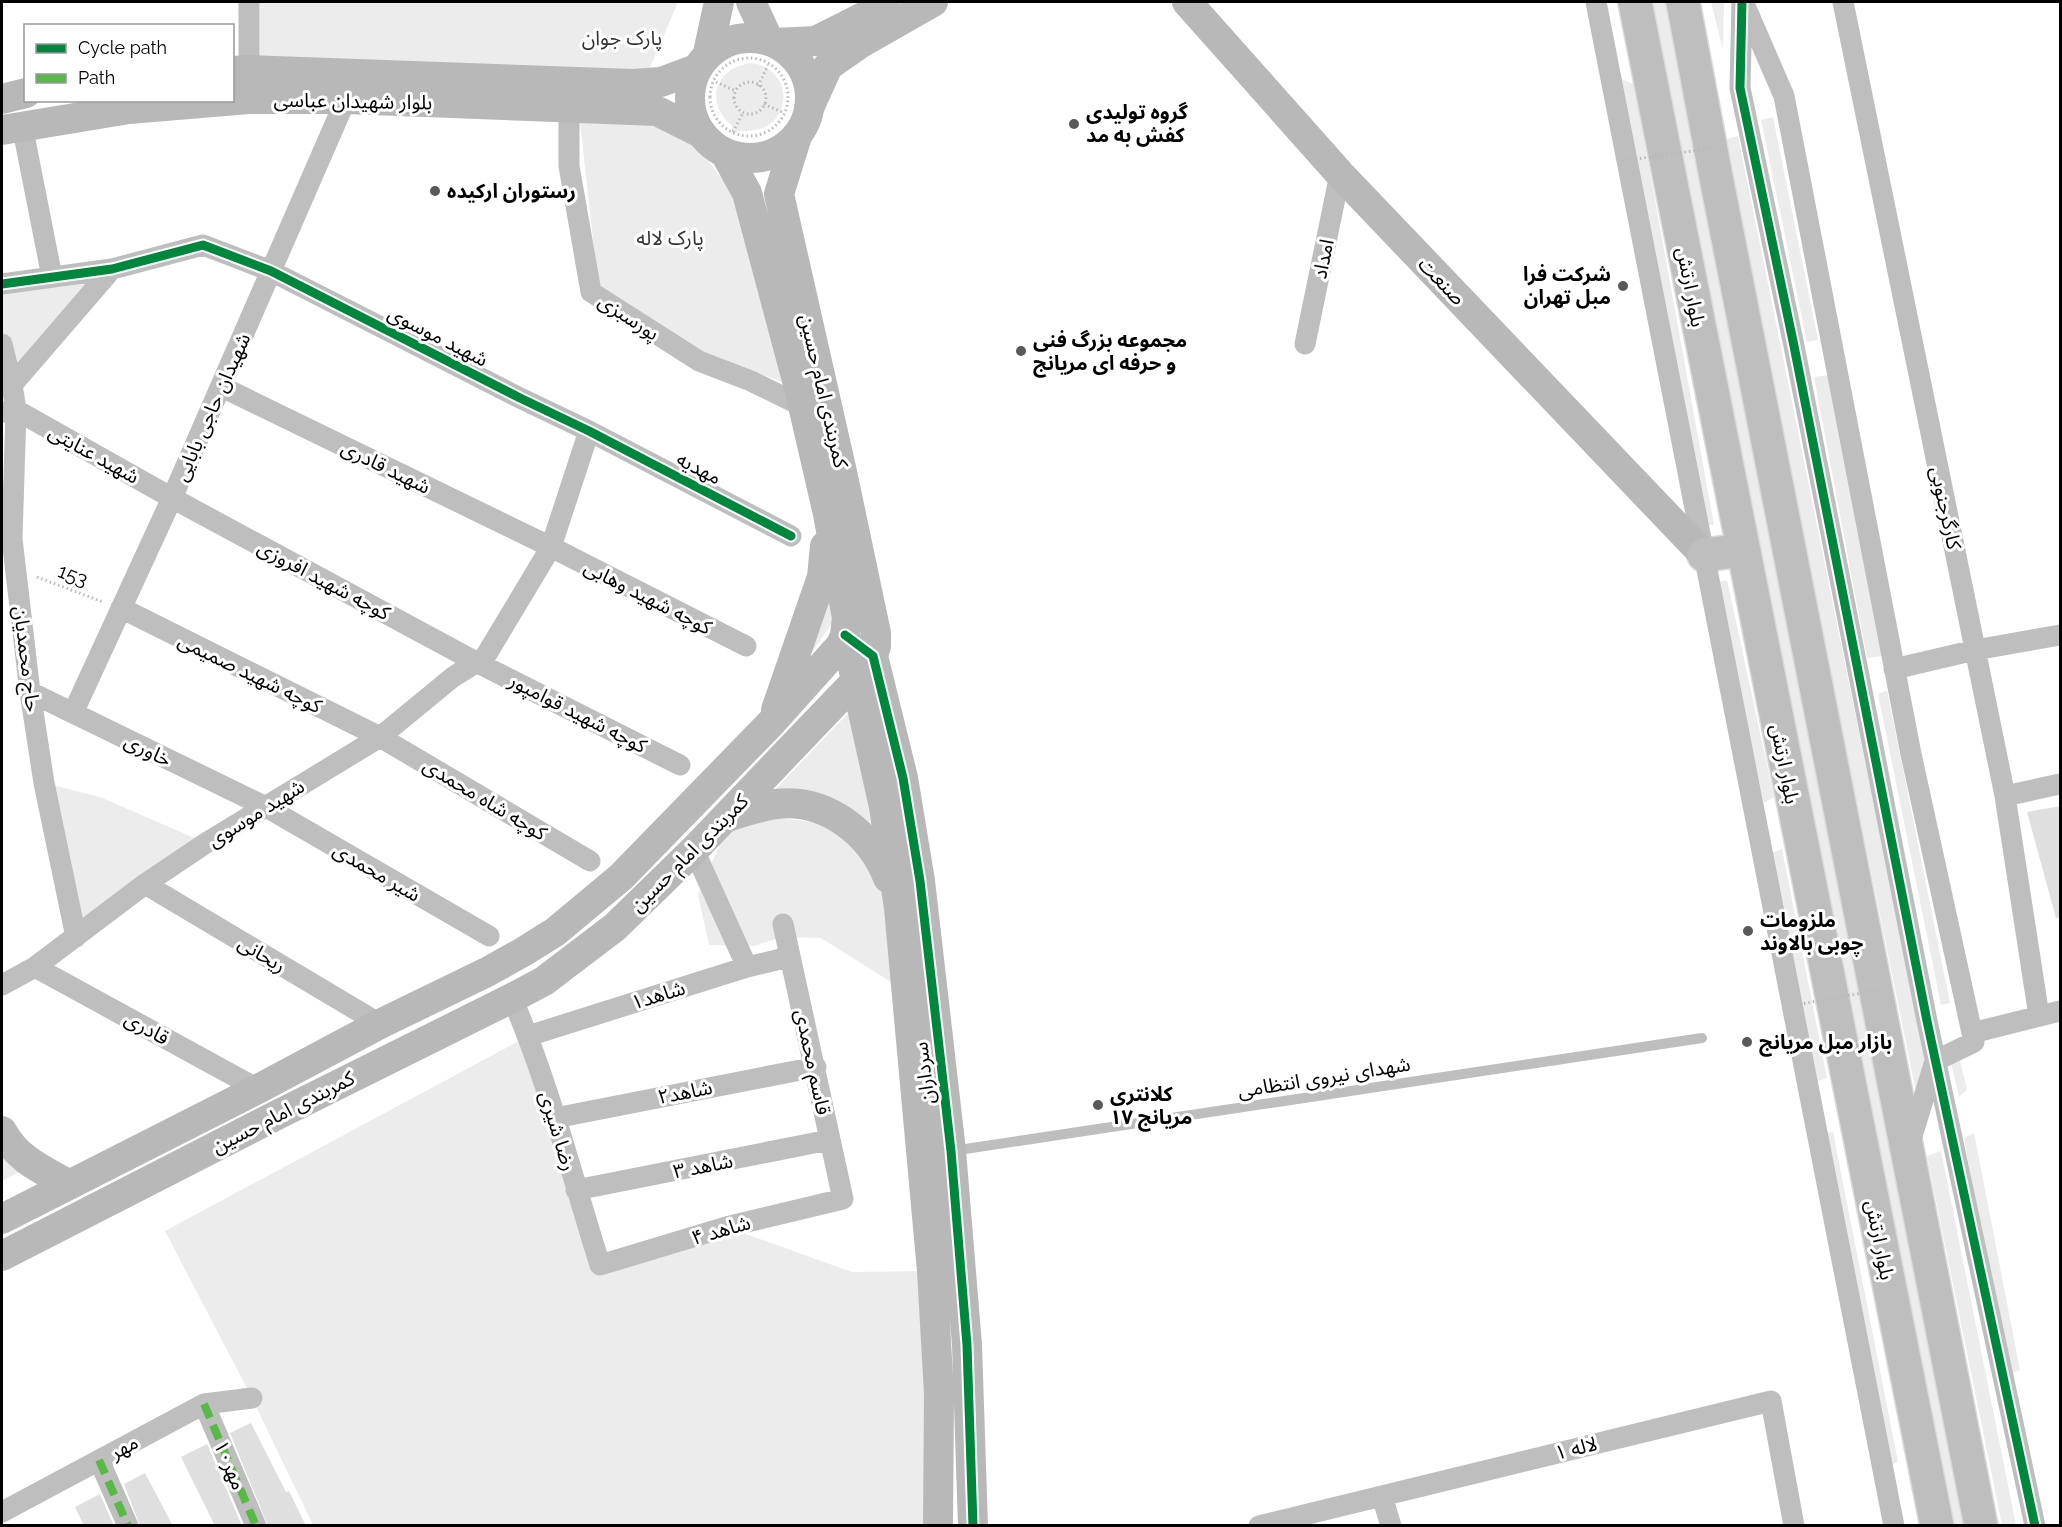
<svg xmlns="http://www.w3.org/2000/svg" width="2062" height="1527" font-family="Raleway,'Noto Sans Arabic',sans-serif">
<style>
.green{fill:#ececec}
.building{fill:#dfdfdf}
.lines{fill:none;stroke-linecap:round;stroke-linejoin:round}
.highway-casing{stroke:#dbdbdb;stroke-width:36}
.path{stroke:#b9b9b9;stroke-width:3;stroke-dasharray:1.5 3;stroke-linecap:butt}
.lane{stroke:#bebebe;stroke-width:10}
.street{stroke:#bebebe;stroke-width:21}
.secondary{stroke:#b8b8b8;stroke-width:30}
.highway{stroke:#bebebe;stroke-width:33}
.path-bridge{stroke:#b9b9b9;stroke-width:3;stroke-dasharray:1.5 3;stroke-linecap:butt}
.quiet{stroke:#58b947;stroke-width:8;stroke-dasharray:15 8;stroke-linecap:butt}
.cycleway-casing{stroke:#fff;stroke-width:13}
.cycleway{stroke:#00873e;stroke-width:9}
.poi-dot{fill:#595959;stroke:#fff;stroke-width:2}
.labels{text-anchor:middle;stroke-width:6;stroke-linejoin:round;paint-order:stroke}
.park-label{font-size:20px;fill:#333;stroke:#fff}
.street-label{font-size:20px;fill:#000;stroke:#fff}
.poi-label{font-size:20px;font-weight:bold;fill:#000;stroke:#fff;text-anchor:start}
</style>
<rect width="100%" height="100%" fill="#fff"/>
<path class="green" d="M260 2H678L646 77 260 60Z
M1651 2H1665L1694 142 1966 1525H1949L1678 142 1681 141Z
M1711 2H1724L1723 50Z
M751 63C759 64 766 66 772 72 790 87 786 117 765 127 755 132 743 130 732 133V126C704 102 715 68 751 63Z
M1616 77 1634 84 1714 525H1702Z
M1773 117 1818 340 1807 342 1761 120Z
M650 121 694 142 740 203 782 382 700 351 598 284 580 123Z
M1738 136 1931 1087 1916 1092 1795 499 1727 139Z
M112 269 12 385 2 344V284Z
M1828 375 1882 656 1867 658 1814 377Z
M830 574 835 619 797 674Z
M1727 580 1774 797 1764 803 1716 582Z
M1887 690 1950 1003 1941 1005 1878 694Z
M849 712 875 835 769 796Z
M44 783 100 797 206 843 76 937Z
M775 817 819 823 847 834 871 864 898 921 891 982 821 938 782 937 754 946 709 945 698 895 726 830Z
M1782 849 1827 1078 1815 1082 1771 853Z
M528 1036 600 1265 726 1227 852 1272 932 1271 938 1525H313L252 1398 165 1231Z
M1960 1061 1967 1090 1959 1097 1951 1063Z
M1833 1132 1898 1462 1892 1464 1826 1133Z
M1974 1133 2020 1370 2007 1375 1964 1138Z
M1941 1151 2016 1525H2002L1927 1156Z
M2 1157 19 1172 2 1181Z"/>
<path class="building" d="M2061 806V917L2056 918 2027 812Z
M251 1423 286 1492 289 1491 306 1526H268L230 1433Z
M207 1444 242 1526H215L181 1457Z
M145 1473 173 1526H140L124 1484Z
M100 1494 114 1526H84L75 1507Z"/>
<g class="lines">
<g class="highway-casing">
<path id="highway" d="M1635 2 1937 1526
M1683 2 1716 177 1981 1526
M1704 555 1743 550"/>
</g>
<path class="path" d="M710 97a39 39 0 1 1 78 0a39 39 0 1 1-78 0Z
M716 82 736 91
M734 98a16 16 0 1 1 32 0a16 16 0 1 1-32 0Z
M758 86 768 65
M764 104 784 113
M733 132 743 113
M37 577 103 602"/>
<path class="lane" d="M952 1151 1702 1038"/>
<path class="street" d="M249 2V70
M1596 2 1894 1526
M1742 2 1740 88 1794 346 1927 1021 2035 1526
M1843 2 2005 796 2039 1016
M1745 6 1784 96 1911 754 1974 1042 1935 1061 1909 1146
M569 106V166L591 292 699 361 751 381 804 407
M22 125 52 277
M2 284 112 269 203 245 271 271 520 398 589 431 791 536
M2 344 12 385 16 410 12 539 30 692 44 783 76 937
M1305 344 1340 174
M12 385 112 269
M222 387 551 547 746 646
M2 412 16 410 172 498 476 662 680 765
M121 608 380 737 590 861
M1894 669 1975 650 2060 635
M30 692 266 807 489 936
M73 713 172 498 346 99
M2005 796 2060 784
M694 850 747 967
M145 884 380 1024
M35 967 258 1089
M2 985 35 967 145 884 206 843 380 737 453 677 485 657 551 547 589 431
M512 998C549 1084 572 1176 600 1265L726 1227 843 1199 783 924
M1972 1033 2060 1011
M528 1036 747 967 789 957
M555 1118 816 1067
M576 1190 829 1140
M204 1404 256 1526
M99 1460 128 1526
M1382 1496 1391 1526
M2 1512 204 1404 252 1398
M1259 1526 1771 1401 1794 1526"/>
<path class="secondary" d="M751 2 769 41
M1187 2 1340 174 1704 555
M690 98a60 60 0 1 1 120 0a60 60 0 1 1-120 0Z
M774 43 816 41 885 6
M708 53 719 2
M232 71 249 70 633 84 661 82 696 69
M2 99 26 93
M809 108 828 66 861 43 933 2
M2 130 129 109 249 99H346L657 111 701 133
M864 649 873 656 903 778 920 881 951 1151 967 1345 973 1526
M853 667 884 807 899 908 932 1271 939 1394 938 1526
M776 710 822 577 825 546
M727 817C743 812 760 806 776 804 826 798 871 833 888 878
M2 1131C17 1159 41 1169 68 1184
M2 1219 258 1089 380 1024 487 972 523 952 555 932 621 877 771 723 841 645 845 635 847 618 828 514 799 388 747 193 725 153
M2 1256 279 1114 512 998 544 981 615 927 694 850 851 686 867 667 873 656 876 646V633L842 472 779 194 797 136"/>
<use href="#highway" class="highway"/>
<path class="path-bridge" d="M1622 161 1720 147
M1795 1005 1885 989"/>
<path class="quiet" d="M204 1404 256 1526
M99 1460 128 1526"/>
<g class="cycleway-casing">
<path id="cycleway" d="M1742 2 1740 88 1794 346 1927 1021 2035 1526
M2 284 112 269 203 245 271 271 520 398 589 431 791 536
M845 635 873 656 903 778 920 881 951 1151 967 1345 973 1526"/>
</g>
<use href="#cycleway" class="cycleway"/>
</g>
<g class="poi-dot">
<circle cx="1074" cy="124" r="6"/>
<circle cx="435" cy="191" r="6"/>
<circle cx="1623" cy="286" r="6"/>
<circle cx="1021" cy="351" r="6"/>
<circle cx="1748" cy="931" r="6"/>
<circle cx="1747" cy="1042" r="6"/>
<circle cx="1098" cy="1105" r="6"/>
</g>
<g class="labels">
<g class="park-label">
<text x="622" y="45">پارک جوان</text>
<text x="670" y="245">پارک لاله</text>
</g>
<g class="street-label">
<text transform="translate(353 101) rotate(1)" y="7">بلوار شهیدان عباسی</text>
<text transform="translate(1323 259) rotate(-78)" y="7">امداد</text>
<text transform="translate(1442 281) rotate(46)" y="7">صنعت</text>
<text transform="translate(1691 287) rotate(79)" y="7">بلوار ارتش</text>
<text transform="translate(629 317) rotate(33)" y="7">پورسبزی</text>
<text transform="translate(438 336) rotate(27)" y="7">شهید موسوی</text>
<text transform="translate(824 391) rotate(77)" y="7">کمربندی امام حسین</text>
<text transform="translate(212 407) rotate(-66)" y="7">شهیدان حاجی بابایی</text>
<text transform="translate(94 454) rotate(29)" y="7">شهید عنایتی</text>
<text transform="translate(386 467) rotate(26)" y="7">شهید قادری</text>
<text transform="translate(699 468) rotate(27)" y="7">مهدیه</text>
<text transform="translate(1946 508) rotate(78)" y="7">کارگرجنوبی</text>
<text transform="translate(73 575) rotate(21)" y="7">153</text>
<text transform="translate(324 580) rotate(28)" y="7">کوچه شهید افروزی</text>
<text transform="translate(648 597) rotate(27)" y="7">کوچه شهید وهابی</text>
<text transform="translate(27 659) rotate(83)" y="7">حاج محمدیان</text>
<text transform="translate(250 673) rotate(26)" y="7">کوچه شهید صمیمی</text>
<text transform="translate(578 713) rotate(27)" y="7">کوچه شهید قوامپور</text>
<text transform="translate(148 750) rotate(26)" y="7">خاوری</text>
<text transform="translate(1785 764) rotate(79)" y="7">بلوار ارتش</text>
<text transform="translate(485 799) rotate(31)" y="7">کوچه شاه محمدی</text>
<text transform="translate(256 813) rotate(-32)" y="7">شهید موسوی</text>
<text transform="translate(689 853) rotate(-45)" y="7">کمربندی امام حسین</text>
<text transform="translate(377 872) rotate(30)" y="7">شیر محمدی</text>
<text transform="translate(262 954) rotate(31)" y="7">ریحانی</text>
<text transform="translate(658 995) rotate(-17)" y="7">شاهد۱</text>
<text transform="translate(147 1028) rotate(29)" y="7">قادری</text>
<text transform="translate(813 1062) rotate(78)" y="7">قاسم محمدی</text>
<text transform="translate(924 1073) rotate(-97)" y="7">سرداران</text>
<text transform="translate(1324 1077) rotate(-9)" y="7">شهدای نیروی انتظامی</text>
<text transform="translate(685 1092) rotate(-11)" y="7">شاهد۲</text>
<text transform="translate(283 1112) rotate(-27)" y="7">کمربندی امام حسین</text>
<text transform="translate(558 1131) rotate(73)" y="7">رضا شیری</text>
<text transform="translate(703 1166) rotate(-11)" y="7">شاهد ۳</text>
<text transform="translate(721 1230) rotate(-16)" y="7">شاهد ۴</text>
<text transform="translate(1880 1240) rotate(79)" y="7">بلوار ارتش</text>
<text transform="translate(124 1447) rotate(-28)" y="7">مهر</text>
<text transform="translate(1576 1448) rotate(-14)" y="7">لاله ۱</text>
<text transform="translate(230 1465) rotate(67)" y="7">مهر۱۰</text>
</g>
<g class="poi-label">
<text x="1086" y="119">گروه تولیدی<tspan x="1086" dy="23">کفش به مد</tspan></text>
<text x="447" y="198">رستوران ارکیده</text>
<text x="1611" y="281" text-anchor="end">شرکت فرا<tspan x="1611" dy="23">مبل تهران</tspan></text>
<text x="1033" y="347">مجموعه بزرگ فنی<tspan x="1033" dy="23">و حرفه ای مریانج</tspan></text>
<text x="1760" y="927">ملزومات<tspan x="1760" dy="23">چوبی بالاوند</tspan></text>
<text x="1759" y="1049">بازار مبل مریانج</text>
<text x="1110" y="1101">کلانتری<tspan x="1110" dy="23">۱۷ مریانج</tspan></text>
</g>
</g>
<rect width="2062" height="1527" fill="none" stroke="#000000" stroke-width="6"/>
<rect x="24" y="24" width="210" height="78" fill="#ffffff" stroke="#999999" stroke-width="1.5"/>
<rect x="36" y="44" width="30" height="9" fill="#00873e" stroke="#999999" stroke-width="1.5"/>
<text x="78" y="54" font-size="18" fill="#000000">Cycle path</text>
<rect x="36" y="74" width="30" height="9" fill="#58b947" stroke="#999999" stroke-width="1.5"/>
<text x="78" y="84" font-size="18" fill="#000000">Path</text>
</svg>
